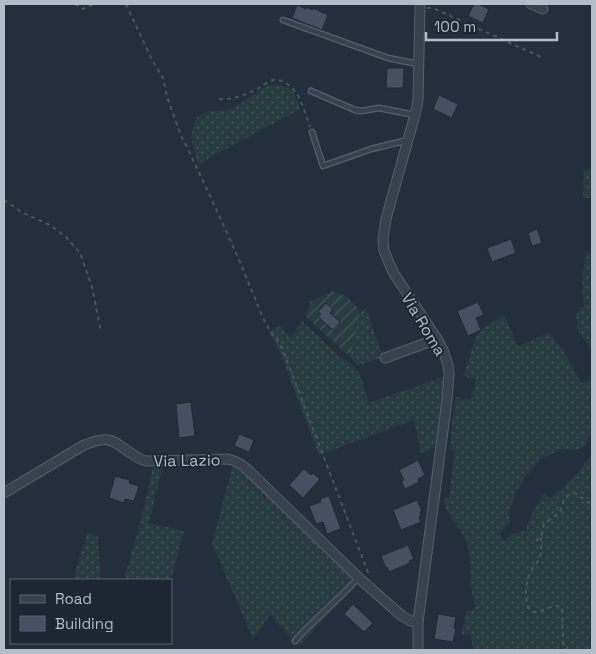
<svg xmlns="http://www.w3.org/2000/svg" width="596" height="654" font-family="'Space Grotesk',sans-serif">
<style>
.grass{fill:url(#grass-dots)}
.garden{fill:url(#garden-furrows)}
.building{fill:#455162;stroke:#1f2835}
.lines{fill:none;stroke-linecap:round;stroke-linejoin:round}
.service-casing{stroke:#565f6c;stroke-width:7}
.minor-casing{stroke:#565f6c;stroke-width:11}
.path{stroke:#44595c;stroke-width:2;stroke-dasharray:4 4;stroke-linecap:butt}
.service{stroke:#38414e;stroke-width:4.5}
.minor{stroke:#38414e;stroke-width:9}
.labels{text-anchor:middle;stroke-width:4;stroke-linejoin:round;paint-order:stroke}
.street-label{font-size:16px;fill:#b4bcc9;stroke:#1d2633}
</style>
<defs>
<pattern id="grass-dots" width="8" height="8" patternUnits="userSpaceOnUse" patternTransform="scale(1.25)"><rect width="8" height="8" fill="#263c3f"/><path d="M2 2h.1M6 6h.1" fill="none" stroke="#435659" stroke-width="1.8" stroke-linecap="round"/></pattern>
<pattern id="garden-furrows" width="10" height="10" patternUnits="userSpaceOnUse" patternTransform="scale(1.25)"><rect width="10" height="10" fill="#263c3f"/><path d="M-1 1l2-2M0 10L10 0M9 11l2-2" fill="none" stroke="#435659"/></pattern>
</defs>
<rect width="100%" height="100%" fill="#242f3e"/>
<path class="grass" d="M270 84C289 84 295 92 301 109L207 159 199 165C192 152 186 120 204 113 211 110 220 112 227 110 239 106 257 91 270 84Z
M584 170H592V198H583Z
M587 251 592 257V349L578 331 576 313 584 306C581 285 582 271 587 251Z
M366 308 383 357 358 366 350 357 360 312Z
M504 315 518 346 544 335 550 333 564 351 576 374 582 383 592 380V433L588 436 586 446 576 450 567 449 553 453 540 460 524 479 516 492 512 503 509 516 511 522 500 532 502 540H506L512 534 526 530 530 517 542 496 545 493 548 498 555 495 576 475 592 454V650H473L471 636 462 634 466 611H470L475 607C473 600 472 592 471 584 470 568 472 555 465 539 458 524 445 515 444 498H449L455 450 450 449 454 402 456 397 471 400 476 380 463 376 476 337 482 329Z
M302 321 340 357 341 356 359 371 369 403 442 377 443 384 437 447 421 453 414 420 319 455 279 350 269 332 280 326 291 338Z
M233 464 243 468 359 581 299 646 270 615 253 639 212 544Z
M163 466 149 523 184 531 171 580H124L143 512 153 467Z
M87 533 98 537 101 580H73Z"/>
<path class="garden" d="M333 291C345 295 354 301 360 312L350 357 305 316 310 304V302Z"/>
<path class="building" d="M474 4H478L489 9 483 23 468 16Z
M297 5 306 9V7L313 10V8L328 15 322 30 292 18Z
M387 68H404L403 88H386Z
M439 95 458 104 452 118 433 109Z
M537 229 542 243 532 246 528 233Z
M511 239 516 253 492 262 487 248Z
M478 302 484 315 476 318 481 330 468 336 457 311Z
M326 303 333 309 330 313 340 322 333 330 318 317 321 314 318 312Z
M191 402 195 436 179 438 176 404Z
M239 434 254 440 249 452 234 446Z
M418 460 425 475 418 479 419 482 405 489 401 481 404 480 399 470Z
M304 469 311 475 313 473 320 479 303 498 289 485Z
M115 476 130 480 129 483 139 486 134 501 125 499 124 503 109 498Z
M329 496 341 529 327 534 323 522 316 524 309 506 321 502 320 499Z
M417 500 422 511 420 512 421 516 419 517 421 522 401 530 393 510Z
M408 545 414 559 409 561 410 563 389 572 387 567 386 568 381 556Z
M353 604 373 623 364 632 344 614Z
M438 614 456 617 454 628H456L453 642 434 639Z"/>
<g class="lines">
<g class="service-casing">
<path id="service" d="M283 20 388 58 418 64
M311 91 355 110 361 111 379 108 415 115
M312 132 323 166 371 149 408 140
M295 641C315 618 339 600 358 578"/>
</g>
<g class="minor-casing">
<path id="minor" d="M531 4 543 9
M385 358 437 339
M4 493 84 445C91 443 100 438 108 440 119 441 132 458 146 461L228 459C236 461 242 464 248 470L360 579 402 616 411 621 418 622
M418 650V622L447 400 449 374 448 365 443 350 437 339 393 272 384 251 383 239 386 219 416 111 418 100 420 4"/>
</g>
<path class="path" d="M75 4 83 9 94 4
M126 4 152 60 163 78 167 97 181 136 187 147 218 213 240 262 263 318 271 333 276 338 282 348 369 575
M427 8H433L541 57
M219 99C233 100 245 95 257 89 262 86 268 81 274 80 283 79 292 87 297 94 303 104 306 116 310 127
M4 200 16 208 21 212 50 225 66 237 80 253 92 287 101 332
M541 537C541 543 542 550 540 556 539 560 537 563 534 566 527 577 524 591 527 604 528 607 530 611 534 612 542 613 549 605 560 606L562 609 563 643 567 650
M536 541 541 537 544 524C548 520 557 516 560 511 565 502 562 495 575 493L592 505"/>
<use href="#service" class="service"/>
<use href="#minor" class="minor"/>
</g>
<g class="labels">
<g class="street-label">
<text transform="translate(424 324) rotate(59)" y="6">Via Roma</text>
<text transform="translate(187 460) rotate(-1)" y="6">Via Lazio</text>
</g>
</g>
<rect width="596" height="654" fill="none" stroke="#b4bcc9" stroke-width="10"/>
<rect x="10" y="579" width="162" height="65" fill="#1d2633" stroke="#59626f"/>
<rect x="20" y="595" width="25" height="8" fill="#38414e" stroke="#59626f"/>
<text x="55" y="604" font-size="15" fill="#b4bcc9">Road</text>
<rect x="20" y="616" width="25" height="15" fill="#455162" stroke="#59626f"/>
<text x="55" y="629" font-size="15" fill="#b4bcc9">Building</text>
<path d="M426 32v8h131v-8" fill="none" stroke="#b4bcc9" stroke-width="2.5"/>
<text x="434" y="32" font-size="15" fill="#b4bcc9" stroke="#1d2633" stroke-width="4" paint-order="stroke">100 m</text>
</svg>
